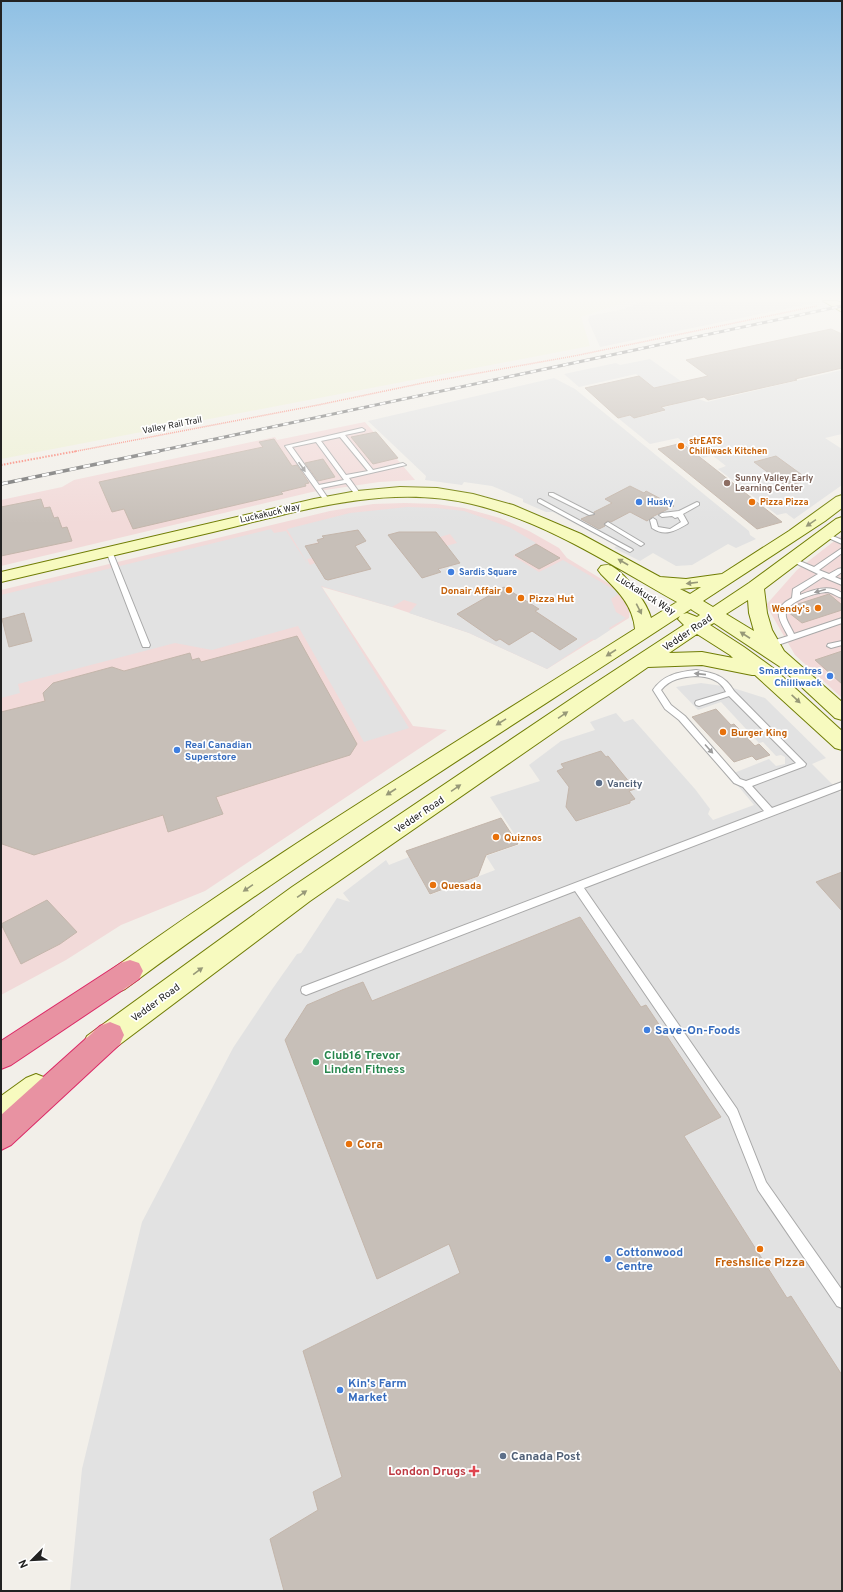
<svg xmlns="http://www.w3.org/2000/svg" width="843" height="1592" font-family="Overpass,sans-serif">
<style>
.residential{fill:#e0dfdf}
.commercial{fill:#f2dad9}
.farmland{fill:#eef0d5}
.parking{fill:#e2e2e2;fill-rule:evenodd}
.building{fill:#c7bfb8;stroke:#c4b6ab}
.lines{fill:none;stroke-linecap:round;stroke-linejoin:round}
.lane-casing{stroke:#a9a9a9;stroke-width:2}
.secondary-casing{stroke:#707d05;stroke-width:2}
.highway-casing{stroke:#dc2a67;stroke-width:2}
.path-far1{stroke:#fa8072;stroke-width:1.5;stroke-dasharray:1 1;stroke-linecap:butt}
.path{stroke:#fa8072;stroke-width:2;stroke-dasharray:1.5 1.5;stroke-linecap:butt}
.lane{fill:#fff;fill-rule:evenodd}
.secondary{fill:#f7fabf;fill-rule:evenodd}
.highway{fill:#e892a2;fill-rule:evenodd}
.rail-far1-casing{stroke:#707070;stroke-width:3}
.rail-casing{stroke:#707070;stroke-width:3.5}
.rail-far1{stroke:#fff;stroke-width:2;stroke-dasharray:5.5;stroke-linecap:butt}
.rail{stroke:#fff;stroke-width:2.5;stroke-dasharray:7;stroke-linecap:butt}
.oneway{fill:#9c9c9c}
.oneway2{fill:#979978}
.food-dot{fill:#e8710a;stroke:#fff;stroke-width:1.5}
.education-dot{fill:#8d6e63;stroke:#fff;stroke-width:1.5}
.shop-dot{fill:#3f7fe0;stroke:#fff;stroke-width:1.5}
.service-dot{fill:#5c6f8a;stroke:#fff;stroke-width:1.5}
.leisure-dot{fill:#2e9e5b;stroke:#fff;stroke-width:1.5}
.health-dot{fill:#e0444e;stroke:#fff;stroke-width:1.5}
.labels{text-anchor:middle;stroke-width:3.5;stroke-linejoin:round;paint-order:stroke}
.far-street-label{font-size:9px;fill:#222;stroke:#fff}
.far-food-label{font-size:9px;font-weight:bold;fill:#c56008;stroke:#fff;text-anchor:start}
.far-education-label{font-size:9px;font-weight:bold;fill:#785e54;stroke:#fff;text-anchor:start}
.far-shop-label{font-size:9px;font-weight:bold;fill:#366cbe;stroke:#fff;text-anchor:start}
.food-label{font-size:10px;font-weight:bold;fill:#c56008;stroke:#fff;text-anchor:start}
.street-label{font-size:10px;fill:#222;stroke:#fff}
.shop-label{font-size:10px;font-weight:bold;fill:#366cbe;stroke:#fff;text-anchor:end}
.service-label{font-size:10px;font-weight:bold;fill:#4e5e75;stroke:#fff;text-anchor:start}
.near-shop-label{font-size:12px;font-weight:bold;fill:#366cbe;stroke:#fff;text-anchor:start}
.near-leisure-label{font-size:12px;font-weight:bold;fill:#27864d;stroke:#fff;text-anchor:start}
.near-food-label{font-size:12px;font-weight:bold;fill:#c56008;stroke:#fff;text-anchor:start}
.near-service-label{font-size:12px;font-weight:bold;fill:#4e5e75;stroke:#fff;text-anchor:start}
.near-health-label{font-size:12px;font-weight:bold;fill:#be3a42;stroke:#fff;text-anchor:end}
</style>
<rect width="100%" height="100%" fill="#f2efe9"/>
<path class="residential" d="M643 301H824L600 347 588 320 589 316 624 309Z"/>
<path class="commercial" d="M365 422 415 480 379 482 312 492 1 566V500L62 487 74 480 275 437 277 440Z
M405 503 436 504 464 508 500 518 529 531 559 548 567 558 621 591 630 607 629 618 547 669 469 633 392 607 322 587 413 726 447 730 205 891 121 925 66 960 1 995V590L330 511 373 504Z
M842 535V698L795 655 766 605 797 570Z"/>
<path class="farmland" d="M1 301H628L581 317 590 346 1 459Z"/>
<path class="parking" d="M650 359 703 397 698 399 707 402 842 370V434L825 438 842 449V485L794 519 786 513 777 515 718 469 726 466 712 455 703 458 678 438 650 444 618 418 632 415 636 418 665 411 662 408 676 404 636 374 579 387 564 374 616 363 620 365Z
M554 378 575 389 749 531 750 535 756 539 736 548 728 544 692 565 676 566 653 553 640 561 614 548 617 546 553 512H546L523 502V499L492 486 464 482 462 485 425 480 426 476 368 421Z
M407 507 437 508 464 511 509 527 536 543 513 556 539 572 563 560 620 593 611 599 616 612 626 618 609 628 610 630 595 640 592 639 547 669 469 633 409 613 417 604 404 600 392 607 321 586 409 728 364 742 298 626 212 650 175 643 18 684 20 693 1 698V595L271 529 274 533 286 531 309 566 287 529 350 513ZM358 530 365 541 360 542 361 544 346 548 371 569 329 580 325 578 315 563 310 565 307 559 313 558 305 546 319 542 317 540 324 538 323 536ZM399 532H436L440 537 450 534 457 543 446 546 460 563 438 569 441 572 422 577 388 535ZM504 587 539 609 535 611 549 620 560 650 532 631 509 645 500 639 496 641 457 614Z
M701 683 730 687 765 698 826 758 812 764 842 794V1591H70L82 1469 142 1222 233 1048 273 988 297 954 301 953 337 898 350 902 343 893 386 860 389 865 409 857 430 895 495 870 486 856 521 844 490 797 540 781 529 765 561 741 595 730 590 722 616 713 624 722 633 719 695 789 710 809 708 814 713 820 754 805 729 775 769 759 776 766 785 764V757L781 755 776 756 763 742 759 743 721 702 698 710 676 687Z"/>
<path class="building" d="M831 329 842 334V368L795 379 797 380 708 400 704 397 661 407 665 410 634 418 630 415 618 418 585 388 639 376 654 388 708 376 686 360Z
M376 432 398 458 373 464 351 437Z
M274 439 292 466 297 465 309 483 305 484 306 486 281 492 283 494 133 529 124 509 112 512 99 482 263 447 259 442Z
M682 443 753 499 782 522 757 529 658 449Z
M776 456 809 480 786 486 754 462Z
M323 459 335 477 318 481 305 463Z
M630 486 644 493 646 491 674 506 652 517 647 521 630 512 611 522 607 521 604 524 605 526 599 529 581 519 588 516 594 515V512L612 503 605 499Z
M41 499 44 508 50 507 54 518 58 517 62 528 67 527 72 541 1 556V507Z
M358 530 366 541 355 546 371 569 328 580 325 579 305 546 319 543 317 540 324 538 322 536Z
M399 532H436L460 563 438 569 441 572 422 578 388 535Z
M536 544 560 558 539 569 515 555Z
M504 587 539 609 535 611 577 639 560 650 532 631 509 645 500 639 496 641 457 614Z
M829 594 842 605V610L802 623 788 612 800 606 798 604Z
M24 613 32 641 9 647 2 619Z
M297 636 357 744 350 755 216 797 223 814 168 832 163 815 34 855 2 844 1 712 45 701 43 693 53 683 112 667 124 671 190 653 192 660 199 658 201 662Z
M842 651V684L815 660Z
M716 709 731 725 734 724 755 746 759 744 770 755 756 760 752 756 734 762 692 717Z
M601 751 606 757 608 756 635 789 629 791 635 799 630 801V803L576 821 566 807 569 787 557 771 564 768 561 764Z
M501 818 518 844 486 855 478 876 430 894 406 851Z
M842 872V911L816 882Z
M47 900 77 932 60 944 21 964 1 924Z
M580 917 641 1007 646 1005 721 1117 684 1136 787 1298 791 1296 842 1375V1591H284L270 1539 318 1510 313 1492 342 1477 303 1351 460 1273 449 1244 377 1279 285 1040 307 1005 342 990 363 982 372 1001Z"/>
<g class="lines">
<g class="lane-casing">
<path id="lane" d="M362 428 365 430 364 431 345 435 373 470 403 463 406 465 349 478 362 496 361 497H357L346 483 321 488 330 501 325 502 285 446ZM340 437 368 471 346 475 321 441ZM316 442 344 480 319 485 292 447Z
M549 493H553L594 514 589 515 549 495Z
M540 499 632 549 633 550 630 552 628 551 538 502V500Z
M697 502 699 503V505L683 514 688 523 687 524C675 531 665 537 652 528L650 520 653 518 656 520 658 527 670 529 681 522 678 517 675 518 672 516 662 517 659 515 662 513 679 511Z
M608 522 643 543 644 544 641 546 639 545 606 525 605 524Z
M826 533 842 540V544L824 536 823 535Z
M842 548V553L819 570 829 574 838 569 842 568V572L835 577 842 580V585L823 577 800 592V595C813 590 829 584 842 593V598C837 597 833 593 828 592 816 592 783 602 786 617 787 622 792 629 794 634L842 618V623L775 646H769L768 644 769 642 788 636C779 619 771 609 792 598L793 589 818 574 791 561V559H795L814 567Z
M109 549 112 551 150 645 149 647H143L142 645 106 551Z
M842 641V645L831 648 827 646 828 644Z
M696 670C713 673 725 675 734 691L806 764 805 766 752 786 772 808 842 782V789L584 888 737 1109 766 1182 842 1290V1308L837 1306 758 1190 729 1117 575 891 306 995 302 993 301 990 302 987 764 811 743 787 734 783 679 720 665 709 653 690C663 675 678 672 696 670ZM696 676C708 677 720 679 726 692L696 701 695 703 696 705 699 706 729 696 796 763 746 781 740 779 685 716 671 705 661 690C670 679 682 677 696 676Z"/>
</g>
<g class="secondary-casing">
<path id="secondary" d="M823 301H837L842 303V312Z
M400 487 437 488 473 494 513 505 581 534 660 577 686 579 722 574 789 531 836 497 842 495V508L825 521 703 601 713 607 749 583 836 519 842 517V530L764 589 767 613 772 630 784 651 842 702V720L835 718 779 666 714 623 710 625 744 647 773 668 842 731V750L835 748 755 675H752L702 665 648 667 310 901 107 1054 97 1058 87 1054 83 1045 87 1036 292 887 583 691 684 625 678 619 680 616C494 738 304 856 125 989L116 993 107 989 103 981 107 973C278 850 457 742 635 629 633 605 617 590 601 574L598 570 601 566C605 565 609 564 613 567 627 575 647 603 651 618L677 602C611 565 547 522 472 504 386 483 296 512 213 532 142 549 72 565 1 582V572L314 499 357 491ZM701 587 690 594 680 589ZM748 600 749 613 754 631 726 614ZM691 609 692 610 700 615 697 617 687 613 683 614ZM697 634 730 655 733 658 702 652 669 653Z
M36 1074 46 1078 50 1088 46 1098 11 1123 1 1127V1096L26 1078Z"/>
</g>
<g class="highway-casing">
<path id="highway" d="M130 960 139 963 143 971 139 979 11 1065 1 1069V1041L121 963Z
M110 1022 120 1026 124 1035 120 1044 11 1145 1 1150V1115L100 1026Z"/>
</g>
<path class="path-far1" d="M72 452 318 405 423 383 574 356 817 306"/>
<path class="path" d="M1 465 77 451"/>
<use href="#lane" class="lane"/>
<use href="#secondary" class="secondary"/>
<use href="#highway" class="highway"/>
<g class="rail-far1-casing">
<path id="rail-far1" d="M154 452 842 306"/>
</g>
<g class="rail-casing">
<path id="rail" d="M1 484 159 451"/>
</g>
<use href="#rail-far1" class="rail-far1"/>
<use href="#rail" class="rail"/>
</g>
<defs><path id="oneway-solid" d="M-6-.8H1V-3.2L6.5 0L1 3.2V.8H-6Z"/></defs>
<g class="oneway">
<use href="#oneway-solid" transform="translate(302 467) rotate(55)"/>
<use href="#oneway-solid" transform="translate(820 591) rotate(164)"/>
<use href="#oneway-solid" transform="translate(700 674) rotate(-174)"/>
<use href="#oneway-solid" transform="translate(709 749) rotate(48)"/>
</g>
<g class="oneway2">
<use href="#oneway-solid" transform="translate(811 523) rotate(146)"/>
<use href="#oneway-solid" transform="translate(623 562) rotate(-150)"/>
<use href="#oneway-solid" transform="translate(692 583) rotate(173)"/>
<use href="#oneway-solid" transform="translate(639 609) rotate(63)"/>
<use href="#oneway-solid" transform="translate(745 635) rotate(-147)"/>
<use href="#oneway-solid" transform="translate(611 653) rotate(147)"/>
<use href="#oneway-solid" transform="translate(796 699) rotate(43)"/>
<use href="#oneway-solid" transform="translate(563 715) rotate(-34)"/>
<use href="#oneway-solid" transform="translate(501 722) rotate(148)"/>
<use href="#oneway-solid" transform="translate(456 788) rotate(-34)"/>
<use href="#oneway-solid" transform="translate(391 792) rotate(147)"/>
<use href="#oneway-solid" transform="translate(248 888) rotate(146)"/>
<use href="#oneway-solid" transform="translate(302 894) rotate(-35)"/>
<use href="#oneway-solid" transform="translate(198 971) rotate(-36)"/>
</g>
<linearGradient id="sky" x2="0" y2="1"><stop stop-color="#8fc0e4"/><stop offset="0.57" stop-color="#f9f8f5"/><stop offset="1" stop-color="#f9f8f5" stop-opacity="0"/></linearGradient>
<rect width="843" height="524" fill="url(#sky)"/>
<g class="food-dot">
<circle cx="681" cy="446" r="4"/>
<circle cx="752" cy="502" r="4"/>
<circle cx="509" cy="590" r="4"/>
<circle cx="521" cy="598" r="4"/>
<circle cx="818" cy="608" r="4"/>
<circle cx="723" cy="732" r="4"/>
<circle cx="496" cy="837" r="4"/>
<circle cx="433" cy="885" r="4"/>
<circle cx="349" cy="1144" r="4"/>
<circle cx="760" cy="1249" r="4"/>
</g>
<circle class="education-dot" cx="727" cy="483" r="4"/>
<g class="shop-dot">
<circle cx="639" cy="502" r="4"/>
<circle cx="451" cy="572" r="4"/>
<circle cx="830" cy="676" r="4"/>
<circle cx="177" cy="750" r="4"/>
<circle cx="647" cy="1030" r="4"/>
<circle cx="608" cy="1259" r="4"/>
<circle cx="340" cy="1390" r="4"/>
</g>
<g class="service-dot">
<circle cx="599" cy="783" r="4"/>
<circle cx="503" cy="1456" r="4"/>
</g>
<circle class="leisure-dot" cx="316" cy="1062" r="4"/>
<path class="health-dot" d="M472 1465h4v4h4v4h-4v4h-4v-4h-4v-4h4z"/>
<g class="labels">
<g class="far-street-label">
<text transform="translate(172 425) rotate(-11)" y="3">Valley Rail Trail</text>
<text transform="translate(270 513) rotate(-13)" y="3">Luckakuck Way</text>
</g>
<g class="far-food-label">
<text x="689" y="444">strEATS<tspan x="689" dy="10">Chilliwack Kitchen</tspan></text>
<text x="760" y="505">Pizza Pizza</text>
</g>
<g class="far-education-label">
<text x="735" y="481">Sunny Valley Early<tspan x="735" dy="10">Learning Center</tspan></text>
</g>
<g class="far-shop-label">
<text x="647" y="505">Husky</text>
<text x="459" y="575">Sardis Square</text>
</g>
<g class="food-label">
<text x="501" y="594" text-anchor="end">Donair Affair</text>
<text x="529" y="602">Pizza Hut</text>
<text x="810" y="612" text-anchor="end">Wendy's</text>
<text x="731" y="736">Burger King</text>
<text x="504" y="841">Quiznos</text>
<text x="441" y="889">Quesada</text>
</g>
<g class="street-label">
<text transform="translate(646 594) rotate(32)" y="4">Luckakuck Way</text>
<text transform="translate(687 632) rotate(-34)" y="4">Vedder Road</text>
<text transform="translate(419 814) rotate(-34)" y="4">Vedder Road</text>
<text transform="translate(155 1002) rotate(-36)" y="4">Vedder Road</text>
</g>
<g class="shop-label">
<text x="822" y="674">Smartcentres<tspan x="822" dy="12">Chilliwack</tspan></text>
<text x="185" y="748" text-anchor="start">Real Canadian<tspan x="185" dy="12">Superstore</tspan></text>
</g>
<g class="service-label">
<text x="607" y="787">Vancity</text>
</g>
<g class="near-shop-label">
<text x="655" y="1034">Save-On-Foods</text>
<text x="616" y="1256">Cottonwood<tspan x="616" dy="14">Centre</tspan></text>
<text x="348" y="1387">Kin's Farm<tspan x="348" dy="14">Market</tspan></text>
</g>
<g class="near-leisure-label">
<text x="324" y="1059">Club16 Trevor<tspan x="324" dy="14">Linden Fitness</tspan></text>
</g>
<g class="near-food-label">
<text x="357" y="1148">Cora</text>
<text x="760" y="1266" text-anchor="middle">Freshslice Pizza</text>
</g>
<g class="near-service-label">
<text x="511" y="1460">Canada Post</text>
</g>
<g class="near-health-label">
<text x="466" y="1475">London Drugs</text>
</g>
</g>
<rect width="843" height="1592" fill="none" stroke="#222222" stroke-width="4"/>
<g transform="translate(32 1560) rotate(246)" stroke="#ffffff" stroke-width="3" paint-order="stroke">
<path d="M0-3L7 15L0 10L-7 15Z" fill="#222222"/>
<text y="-6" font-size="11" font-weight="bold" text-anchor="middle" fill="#222222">N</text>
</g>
</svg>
